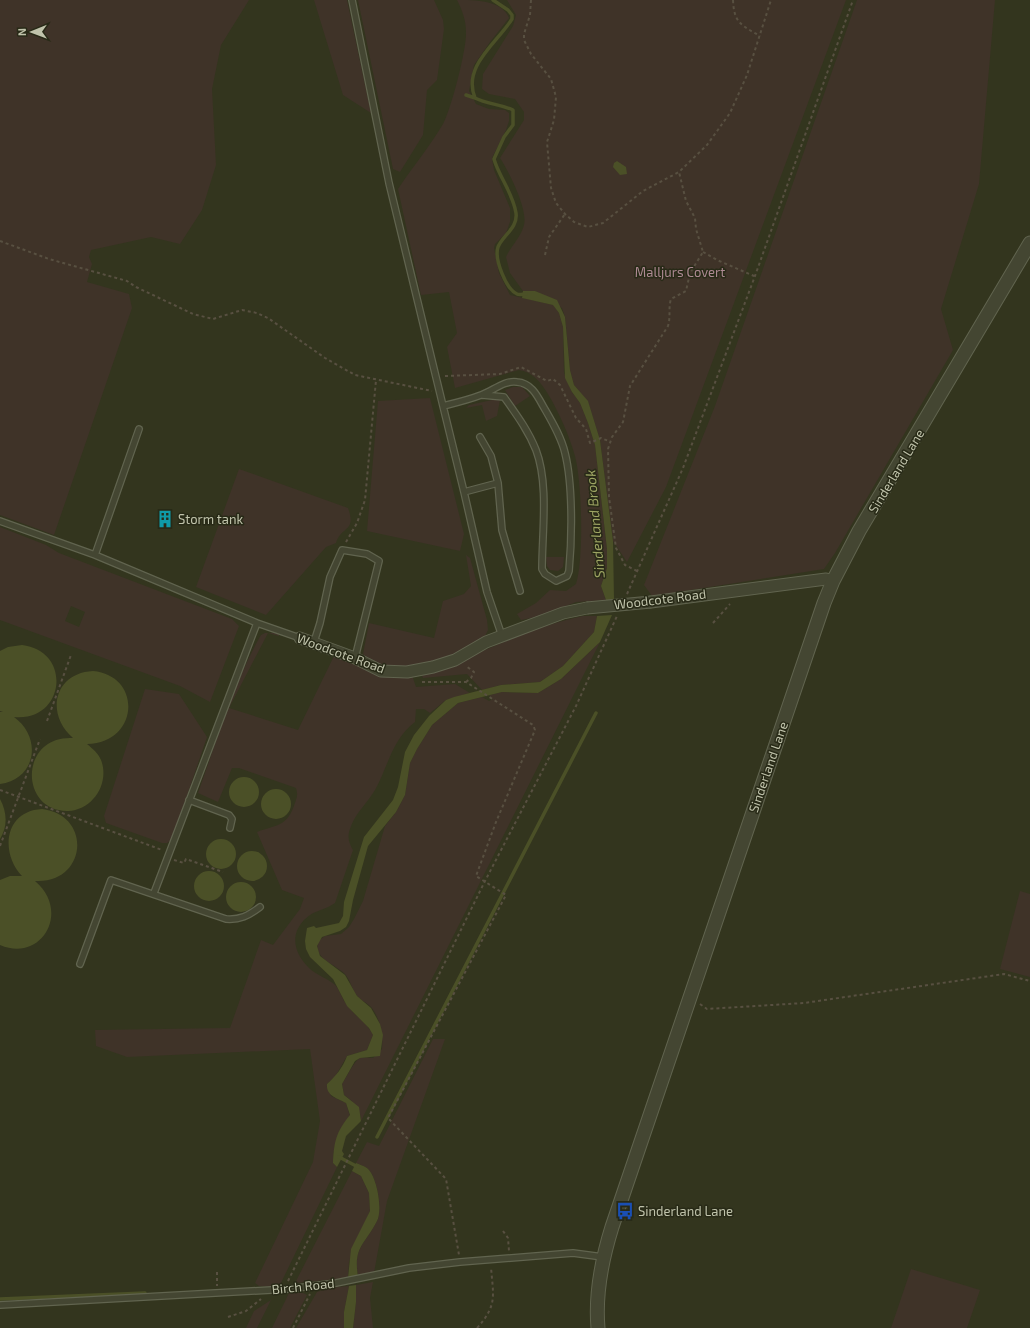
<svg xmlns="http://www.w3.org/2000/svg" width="1030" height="1328" font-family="'Exo 2',sans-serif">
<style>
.green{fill:#3f3328;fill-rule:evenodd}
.water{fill:#4b5027}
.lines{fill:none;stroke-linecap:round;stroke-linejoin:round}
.stream{stroke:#4b5027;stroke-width:3.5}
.service-casing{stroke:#61644f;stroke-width:8}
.minor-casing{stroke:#61644f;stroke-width:13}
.tertiary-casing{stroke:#61644f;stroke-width:15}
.path{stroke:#585041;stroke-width:2;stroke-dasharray:3 3;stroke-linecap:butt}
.service{stroke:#444632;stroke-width:5.5}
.minor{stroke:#444632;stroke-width:11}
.tertiary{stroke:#444632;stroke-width:13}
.minor-bridge-casing{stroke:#61644f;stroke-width:13;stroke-linecap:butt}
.minor-bridge{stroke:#444632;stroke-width:11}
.labels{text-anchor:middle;stroke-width:3;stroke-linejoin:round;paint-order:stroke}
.park-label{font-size:13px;fill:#ae8a93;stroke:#282a17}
.street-label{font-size:13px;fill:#c0c3ab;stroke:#282a17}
.poi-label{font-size:13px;fill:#c0c3ab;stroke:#282a17;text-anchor:start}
.water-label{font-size:14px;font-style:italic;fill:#9da463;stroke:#282a17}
</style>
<rect width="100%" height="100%" fill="#33351e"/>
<path class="green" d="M0 0H249L221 45 212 89 216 165 202 210 180 244 151 237 91 250 89 257 92 264 87 282 129 294 132 308 54 535 0 515Z
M314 0H347L371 113 343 95Z
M358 0H434L443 20 444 29 437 80 427 90 423 135 400 172 393 169Z
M457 0C475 0 502 0 509 18L490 42 474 65 469 91 476 104 489 109 505 110 509 113V121L506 130 492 158 494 170 510 208V222L506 233 495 244 494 248 499 273 510 295 554 305 559 313 563 327 564 373 572 392 580 403 588 423 595 445 607 549V568L601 586 606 600 576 602 541 616 521 620 517 614 536 603 550 590 566 591 576 584C584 559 582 482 575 456 570 436 549 387 533 376 528 372 524 371 519 370L455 388 447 347 457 333 449 292 421 295 398 189C412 168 430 146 443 124 451 110 467 48 466 32 466 20 462 10 457 0Z
M507 0H846L666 487 627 562 613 541 600 440 588 402 574 385 570 370 565 317 562 308 535 291H523L510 273 506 257C511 246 521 237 524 225 528 209 509 172 500 158L524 120V112L515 99 489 94 482 89 483 74 513 26 516 15Z
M857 0H995L979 184 941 309 953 350 835 553 824 569 652 596 644 585 715 406Z
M513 387H522L530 396 515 406 505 390Z
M430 398 464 534 460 551 367 531 378 401Z
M492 400H500L497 416 486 421 482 405 466 408 469 405Z
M239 469 348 508C357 532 341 526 336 543L326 547 266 615 196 587Z
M0 527 46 545 59 553 232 619 239 626 210 702 180 686 0 620ZM71 606 85 612 79 627 65 621Z
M466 555 470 558 487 620 488 630 485 636C472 644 459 655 445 660 424 668 377 674 363 654L369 623 434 638 443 601 464 594 471 586Z
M546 557H564L563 567 558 571 550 570 547 566Z
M583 616H597L594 632 563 666 540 682 501 685 482 690 467 674 423 678 421 673C434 669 447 666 459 661 500 644 539 625 583 616Z
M265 633H279V636L268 633 229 708 298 730 334 656C359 666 384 680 412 675L416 687 455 684 470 693 446 700 430 713 424 709H416L415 722C392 739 388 767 375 790 366 805 355 813 350 829 347 837 349 843 353 850L335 903C324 911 315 909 304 920 289 936 295 954 309 968 316 975 327 978 334 984 340 989 342 999 347 1005 354 1016 367 1022 373 1035L367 1050 347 1056 335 1077 327 1084 331 1096 346 1103 350 1116C339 1128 333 1146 333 1163L337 1167 279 1287 259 1286 255 1283 313 1162 320 1121 310 1049 127 1057 96 1046 95 1030 230 1028 261 940 273 945 300 909 304 898 282 890 257 832C278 824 287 827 295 803 297 797 298 795 296 788L239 768H232L218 802 198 793C217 740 233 683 261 635Z
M600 642 361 1121C361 1109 353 1101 344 1095L342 1084C346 1078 355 1060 360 1058 364 1057 369 1058 373 1058L382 1049C383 1034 381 1021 372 1008 368 1003 361 1001 357 996 352 990 351 981 345 974 335 964 313 959 318 941L325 936 341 934 349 927 354 919 363 901 385 826 396 812 405 795 410 763 417 749 432 725 458 703 482 697 489 701 493 699 489 695 502 692 538 693 561 679Z
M145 689 179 694 207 737 172 840 167 843H162L106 823 104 816Z
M1020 891 1030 894V977L1000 969Z
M433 1039H445L387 1201 374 1273 358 1277C353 1246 365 1245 377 1221 383 1210 377 1176 367 1168 364 1166 359 1164 356 1163L367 1142 379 1146Z
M352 1171 361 1176 369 1193 370 1211 349 1262 348 1278 295 1283Z
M911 1269 980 1290 967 1328H891Z
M373 1282 370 1298 373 1328H353L356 1302V1285Z
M349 1286 344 1312V1328H296L317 1292 328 1288Z
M289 1293H303L307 1295 290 1328H272Z
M271 1300 257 1328H246L254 1311Z"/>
<path class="water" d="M617 161 626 167 627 174 620 175 613 167 614 163Z
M523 291H535L557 300 565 317 570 370 574 385 588 401 600 440 613 541 614 600H606L601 586 607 568V549L595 445 588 423 580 403 572 392 565 378 563 327 559 313 553 305 522 298Z
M612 615 600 642 561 679 538 693 502 692 458 703 432 725 417 749 410 763 405 795 396 812 368 846 353 900 349 921 346 927 340 931 322 937 317 946 320 956 345 975 357 996 371 1008 380 1024 383 1035 380 1056 360 1058 355 1061 342 1084 344 1095 359 1107 361 1121 346 1136 342 1151 344 1154 337 1167 333 1163C334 1142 336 1132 350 1115L346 1103C337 1098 326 1096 327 1084 336 1076 343 1067 347 1056L367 1050 373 1035 369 1028 347 1006 333 979 310 957 306 949 305 941 307 928 314 926 316 928 339 923 343 916 344 902 364 837 393 800 398 787 405 752 414 735 429 716 446 700 454 697 501 685 540 682 563 666 594 632 597 616Z
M22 645C73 651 65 722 14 717 42 737 37 779 0 784V712H3L0 711V651L8 647Z
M93 671C143 676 139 743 87 744 93 749 98 753 101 760 110 783 93 810 68 811 19 812 19 735 73 738 45 714 54 673 93 671Z
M229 792a15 15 0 1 1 30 0a15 15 0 1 1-30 0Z
M261 804a15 15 0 1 1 30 0a15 15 0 1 1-30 0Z
M0 799C7 812 8 826 0 839Z
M42 809C93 815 87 884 35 881 71 911 42 963 0 945V880L10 876H22C0 853 4 811 42 809Z
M206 854a15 15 0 1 1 30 0a15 15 0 1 1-30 0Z
M237 866a15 15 0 1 1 30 0a15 15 0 1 1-30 0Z
M194 886a15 15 0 1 1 30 0a15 15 0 1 1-30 0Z
M226 897a15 15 0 1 1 30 0a15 15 0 1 1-30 0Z
M356 1163C359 1164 364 1166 367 1168 377 1176 383 1210 377 1221 365 1245 353 1246 358 1277L348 1278 351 1249 370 1211 369 1193 361 1176 352 1171Z
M356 1285V1302L353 1328H344V1312L349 1286Z"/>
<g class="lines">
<path class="stream" d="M493 0 508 10 512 15V19C497 43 462 66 475 98 487 104 500 104 513 110V125L504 137 494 159C499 177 513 193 516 213 518 228 503 235 498 247 494 259 506 289 517 294 519 295 523 294 526 294
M466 95 475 98
M377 1137 596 713
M339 1157 358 1167
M0 1299 145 1293"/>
<g class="service-casing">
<path id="service" d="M352 0 389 183 443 406
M482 395 504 397C516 414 528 430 536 450 549 484 542 533 542 569L545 574 556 581 567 576 569 571C572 538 573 485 565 453 561 436 551 420 543 406 537 395 531 383 517 382 504 380 493 391 481 395 468 400 455 403 443 406L464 492 487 592 502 636
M480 437 491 456 498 483 502 530 520 591
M464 492 498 483
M0 521 95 555 257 623 300 638
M95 555 139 429
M314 642 320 623 330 577 342 550 367 554 379 561 355 658
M189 800 229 815 232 819 230 828
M154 893 257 623
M80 964 111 880 226 919C240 920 248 916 260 907
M0 1305 289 1289 336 1283 409 1268 460 1262 573 1253 603 1257"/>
</g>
<g class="minor-casing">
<path id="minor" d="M651 602 826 579 833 581
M300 638 355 658 381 671 407 672 433 667 455 660 486 642 563 613 587 608"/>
</g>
<g class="tertiary-casing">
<path id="tertiary" d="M598 1328C595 1294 602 1259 612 1227L824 603 833 581 859 531 1030 243"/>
</g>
<path class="path" d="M531 0 530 15 524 34V40L531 54 551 79 556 97 554 120 547 142 551 188 556 203 565 214 574 222 588 227 603 223 643 191 679 172 707 145 730 113 747 75 771 0
M733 0C734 23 741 25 760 36
M0 241 49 259 127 281 136 287 193 314 213 319 242 310 257 313 268 318 325 358 355 375 432 391
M703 252 717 260 754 276
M545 255 549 237 565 214
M445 376 500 374 521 367 547 381 553 379 560 385 576 418 586 429 590 443 601 438 611 442
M346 542 357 523 365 500 376 380
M637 571 625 565 616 548 609 497 608 449 612 437 623 422 630 386 668 326C671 316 668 308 671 299L686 291 690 273 703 252 696 229 695 218 686 201 679 172
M627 594 683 468 755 276 853 0
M713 623 730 604
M422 682H466L533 725 535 730 496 822 476 876 506 895 388 1118 446 1179 459 1255
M466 682 471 678 474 672 466 666
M47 721 71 655
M0 790 162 850
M0 846 40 739
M174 860 184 863 186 859 223 872
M700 1004 707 1009 804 1003 1004 974 1030 981
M503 1231 508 1238 509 1251
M217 1272V1286
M288 1281 485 881 576 706 617 616
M228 1317 246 1311 261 1299
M293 1328 310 1294
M477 1328C498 1305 493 1295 491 1267"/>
<use href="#service" class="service"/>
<use href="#minor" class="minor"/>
<use href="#tertiary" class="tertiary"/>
<g class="minor-bridge-casing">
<path id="minor-bridge" d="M587 608 651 602"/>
</g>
<use href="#minor-bridge" class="minor-bridge"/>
</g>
<defs>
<g id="building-bare" transform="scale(1.38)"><path d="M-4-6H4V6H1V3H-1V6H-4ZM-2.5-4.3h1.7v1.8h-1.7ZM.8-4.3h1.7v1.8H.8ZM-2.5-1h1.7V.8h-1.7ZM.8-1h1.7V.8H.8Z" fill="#0f9aa8" stroke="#282a17" stroke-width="2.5" paint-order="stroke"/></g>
<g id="bus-bare" transform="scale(1.38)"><path d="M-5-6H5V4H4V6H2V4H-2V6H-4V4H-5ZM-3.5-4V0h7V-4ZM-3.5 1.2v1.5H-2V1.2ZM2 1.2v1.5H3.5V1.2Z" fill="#1a4fb4" stroke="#282a17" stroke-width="2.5" paint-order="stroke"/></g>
</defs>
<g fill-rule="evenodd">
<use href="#building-bare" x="165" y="519"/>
<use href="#bus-bare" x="625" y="1211"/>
</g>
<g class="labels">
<g class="park-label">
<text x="680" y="277">Malljurs Covert</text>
</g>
<g class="street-label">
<text transform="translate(896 471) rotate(-59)" y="5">Sinderland Lane</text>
<text transform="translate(660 599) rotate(-7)" y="5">Woodcote Road</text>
<text transform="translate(341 653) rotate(20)" y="5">Woodcote Road</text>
<text transform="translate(768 767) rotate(-71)" y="5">Sinderland Lane</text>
<text transform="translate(303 1286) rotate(-6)" y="5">Birch Road</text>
</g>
<g class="poi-label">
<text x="178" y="524">Storm tank</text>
<text x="638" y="1216">Sinderland Lane</text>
</g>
<g class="water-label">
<text transform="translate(595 524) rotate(-95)" y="5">Sinderland Brook</text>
</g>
</g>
<g transform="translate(32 32) rotate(269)" stroke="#282a17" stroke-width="3" paint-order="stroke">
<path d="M0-3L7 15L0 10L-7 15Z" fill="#c0c3ab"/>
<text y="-6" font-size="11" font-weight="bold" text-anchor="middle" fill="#c0c3ab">N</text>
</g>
</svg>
